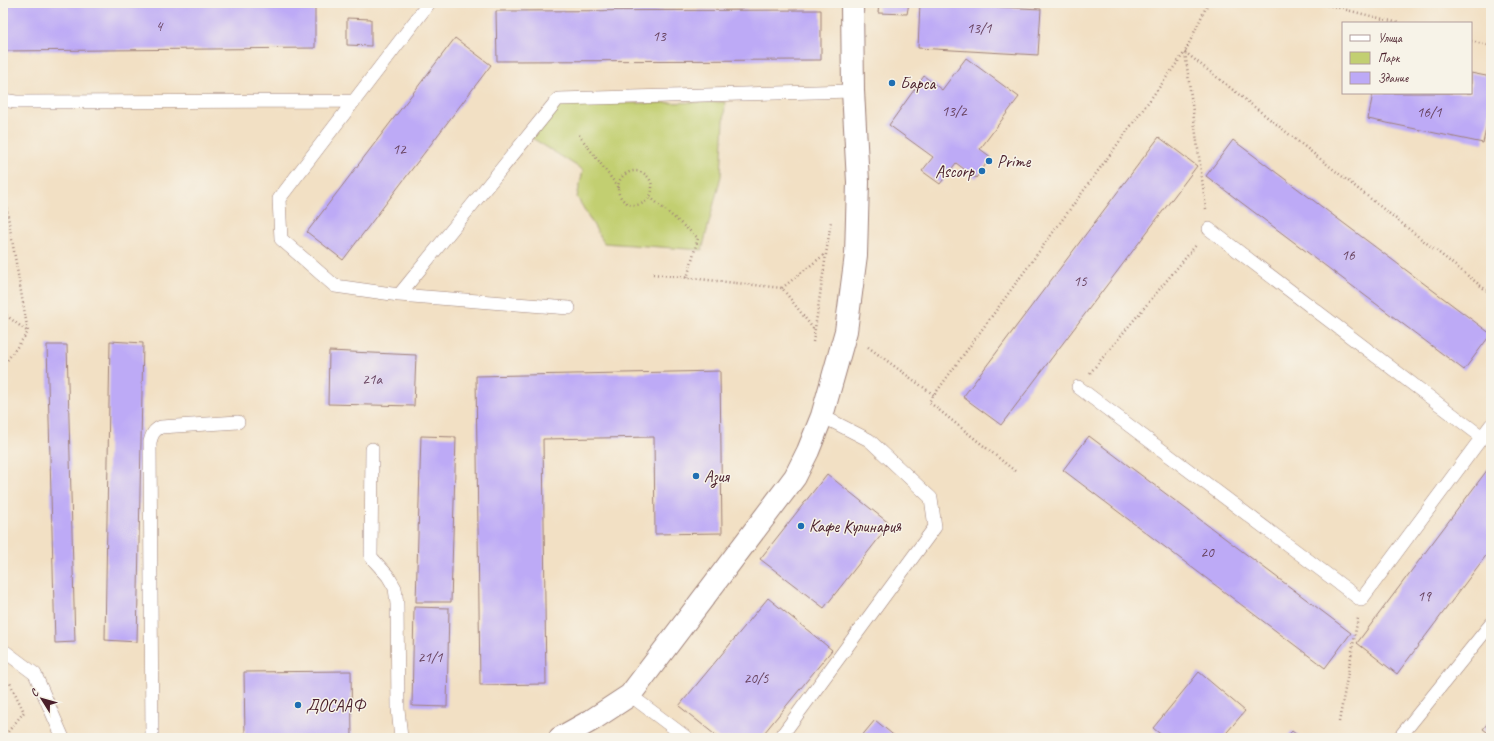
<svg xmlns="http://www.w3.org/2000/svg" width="1494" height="741" font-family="Caveat,sans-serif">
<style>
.built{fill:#cadcf9}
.green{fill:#c2cf71;stroke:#86774e}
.building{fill:#bdaaf6}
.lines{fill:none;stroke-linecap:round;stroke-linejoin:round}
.service-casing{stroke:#9e8078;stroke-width:14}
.minor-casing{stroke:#9e8078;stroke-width:24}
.path{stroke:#9e8078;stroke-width:2.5;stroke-dasharray:1 3;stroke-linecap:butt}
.service{stroke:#fff;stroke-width:13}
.minor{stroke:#fff;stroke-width:22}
.poi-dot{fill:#1f6fb2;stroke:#f7f3e8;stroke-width:1.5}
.labels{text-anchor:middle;stroke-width:3;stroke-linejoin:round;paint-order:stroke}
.number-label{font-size:15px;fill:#67425e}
.poi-label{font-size:17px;fill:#4a1f2b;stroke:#f7f3e8;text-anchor:start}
</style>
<rect width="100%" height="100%" fill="#f7f3e8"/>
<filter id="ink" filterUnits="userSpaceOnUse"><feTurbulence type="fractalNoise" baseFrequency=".025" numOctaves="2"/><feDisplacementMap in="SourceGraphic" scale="8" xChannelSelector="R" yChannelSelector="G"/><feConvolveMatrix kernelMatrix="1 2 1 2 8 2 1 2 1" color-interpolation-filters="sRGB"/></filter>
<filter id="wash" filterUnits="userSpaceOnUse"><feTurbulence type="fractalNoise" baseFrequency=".012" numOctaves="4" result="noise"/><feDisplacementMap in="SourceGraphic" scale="16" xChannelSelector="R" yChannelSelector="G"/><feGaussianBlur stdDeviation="0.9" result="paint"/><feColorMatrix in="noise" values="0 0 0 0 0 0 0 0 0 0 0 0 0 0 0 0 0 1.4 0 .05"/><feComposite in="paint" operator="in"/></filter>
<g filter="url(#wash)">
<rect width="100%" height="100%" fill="#f2e0c4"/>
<path class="built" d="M643 734 662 738H589H590Z"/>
<path class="green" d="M725 102 721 176 702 250 604 243 577 197 583 170 532 138 560 104Z"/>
<g id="blocks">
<path class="building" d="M3 3H315V48L3 51Z
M879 3H909L907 14 878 13Z
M920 3 1041 9 1038 55 918 48Z
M821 10V60L497 61 496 11Z
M347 18 371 19V46L347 45Z
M455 38 491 65 343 260 307 232Z
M966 58 1019 97 980 149 991 157 976 178 956 163 940 184 922 171 933 157 889 125 924 76 942 90Z
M1471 73 1491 77V106L1483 143 1368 119 1373 93H1471Z
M1159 137 1197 166 1001 425 963 397Z
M1233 140 1491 334 1464 370 1206 176Z
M110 341 143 343 137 642 105 640Z
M47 345H67L75 642 55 643Z
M329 351 416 355 414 406 328 404Z
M720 371 722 533 655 534 654 437 543 439 546 684 480 685 476 376Z
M421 436 456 437 451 602H416Z
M1089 436 1351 633 1325 668 1063 470Z
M1491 465V549L1397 674 1357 643Z
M827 474 890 524 824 608 760 559Z
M768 598 832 650 760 738H719L679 706Z
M414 607 449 608 447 707 412 706Z
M351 671 352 738H245L244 672Z
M1199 672 1245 711 1222 738H1165L1153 728Z
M1491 719V735L1483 729Z
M875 720 897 738H860Z
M1292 731 1301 738H1286Z"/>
</g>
</g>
<g filter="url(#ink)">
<use href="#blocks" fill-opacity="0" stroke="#9e8078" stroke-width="1"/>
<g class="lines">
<g class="service-casing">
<path id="service" d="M429 3 279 199 281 239 335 286 399 295 569 308
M3 100 16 102 354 101
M1209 229 1482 437
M399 295 558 99 853 91
M1078 387 1361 600 1491 425
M372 449 371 557 388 576 395 588 397 604 398 709 401 738
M3 650 35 674 63 738
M630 695 687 738
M152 738 150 442C152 434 154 430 161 427L238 422
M780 738 935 527 931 498 869 440 822 416
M1399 738 1491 624"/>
</g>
<g class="minor-casing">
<path id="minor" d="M560 738 592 720 630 695 795 477 808 451 822 416 846 331 856 255 858 182 853 91 852 3"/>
</g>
<path class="path" d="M1319 3 1399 23
M1471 41 1491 46
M3 135 8 122
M579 135 618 187
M618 188a17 17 0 1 1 34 0a17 17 0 1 1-34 0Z
M3 188 28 332 3 366
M650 197 698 238 687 278
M1206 209 1185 52 1208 3
M653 274 782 288 815 331
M782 288 825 254
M3 313 28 332
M813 342 831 221
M868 347 934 395
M1090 373 1197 244
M1015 471 929 402 1185 52 1491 294
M1339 722 1358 618
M3 738 24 712 9 681"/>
<use href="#service" class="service"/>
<use href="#minor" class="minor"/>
</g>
</g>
<g class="poi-dot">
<circle cx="892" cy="83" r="4"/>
<circle cx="989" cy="161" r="4"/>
<circle cx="982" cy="171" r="4"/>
<circle cx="696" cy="476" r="4"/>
<circle cx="801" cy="526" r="4"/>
<circle cx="298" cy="705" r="4"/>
</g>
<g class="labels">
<g class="number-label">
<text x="159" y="31">4</text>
<text x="979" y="33">13/1</text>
<text x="659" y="41">13</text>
<text x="954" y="116">13/2</text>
<text x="1429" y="117">16/1</text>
<text x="399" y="154">12</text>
<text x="1348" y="260">16</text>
<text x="1080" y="286">15</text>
<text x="372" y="384">21а</text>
<text x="1207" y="557">20</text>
<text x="1424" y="601">19</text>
<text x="430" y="662">21/1</text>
<text x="756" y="683">20/5</text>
</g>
<g class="poi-label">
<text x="900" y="89">Барса</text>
<text x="997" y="167">Prime</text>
<text x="974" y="177" text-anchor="end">Ascorp</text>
<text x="704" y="482">Азия</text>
<text x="809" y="532">Кафе Кулинария</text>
<text x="306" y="711">ДОСААФ</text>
</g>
</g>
<rect width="1494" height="741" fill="none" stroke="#f7f3e8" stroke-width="16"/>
<rect x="1342" y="22" width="130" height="72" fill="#f7f3e8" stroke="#b29e9c"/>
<rect x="1350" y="35" width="20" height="6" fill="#ffffff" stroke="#b29e9c"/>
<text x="1378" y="42" font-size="12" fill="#4a1f2b">Улица</text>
<rect x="1350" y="52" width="20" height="12" fill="#c2cf71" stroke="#b29e9c"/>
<text x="1378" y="62" font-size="12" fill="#4a1f2b">Парк</text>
<rect x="1350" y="72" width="20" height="12" fill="#bdaaf6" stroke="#b29e9c"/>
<text x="1378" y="82" font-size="12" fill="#4a1f2b">Здание</text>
<g transform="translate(42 699) rotate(307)" stroke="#f7f3e8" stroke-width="3" paint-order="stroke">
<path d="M0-3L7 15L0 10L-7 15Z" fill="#4a1f2b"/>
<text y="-6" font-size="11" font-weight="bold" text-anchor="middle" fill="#4a1f2b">С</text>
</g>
</svg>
